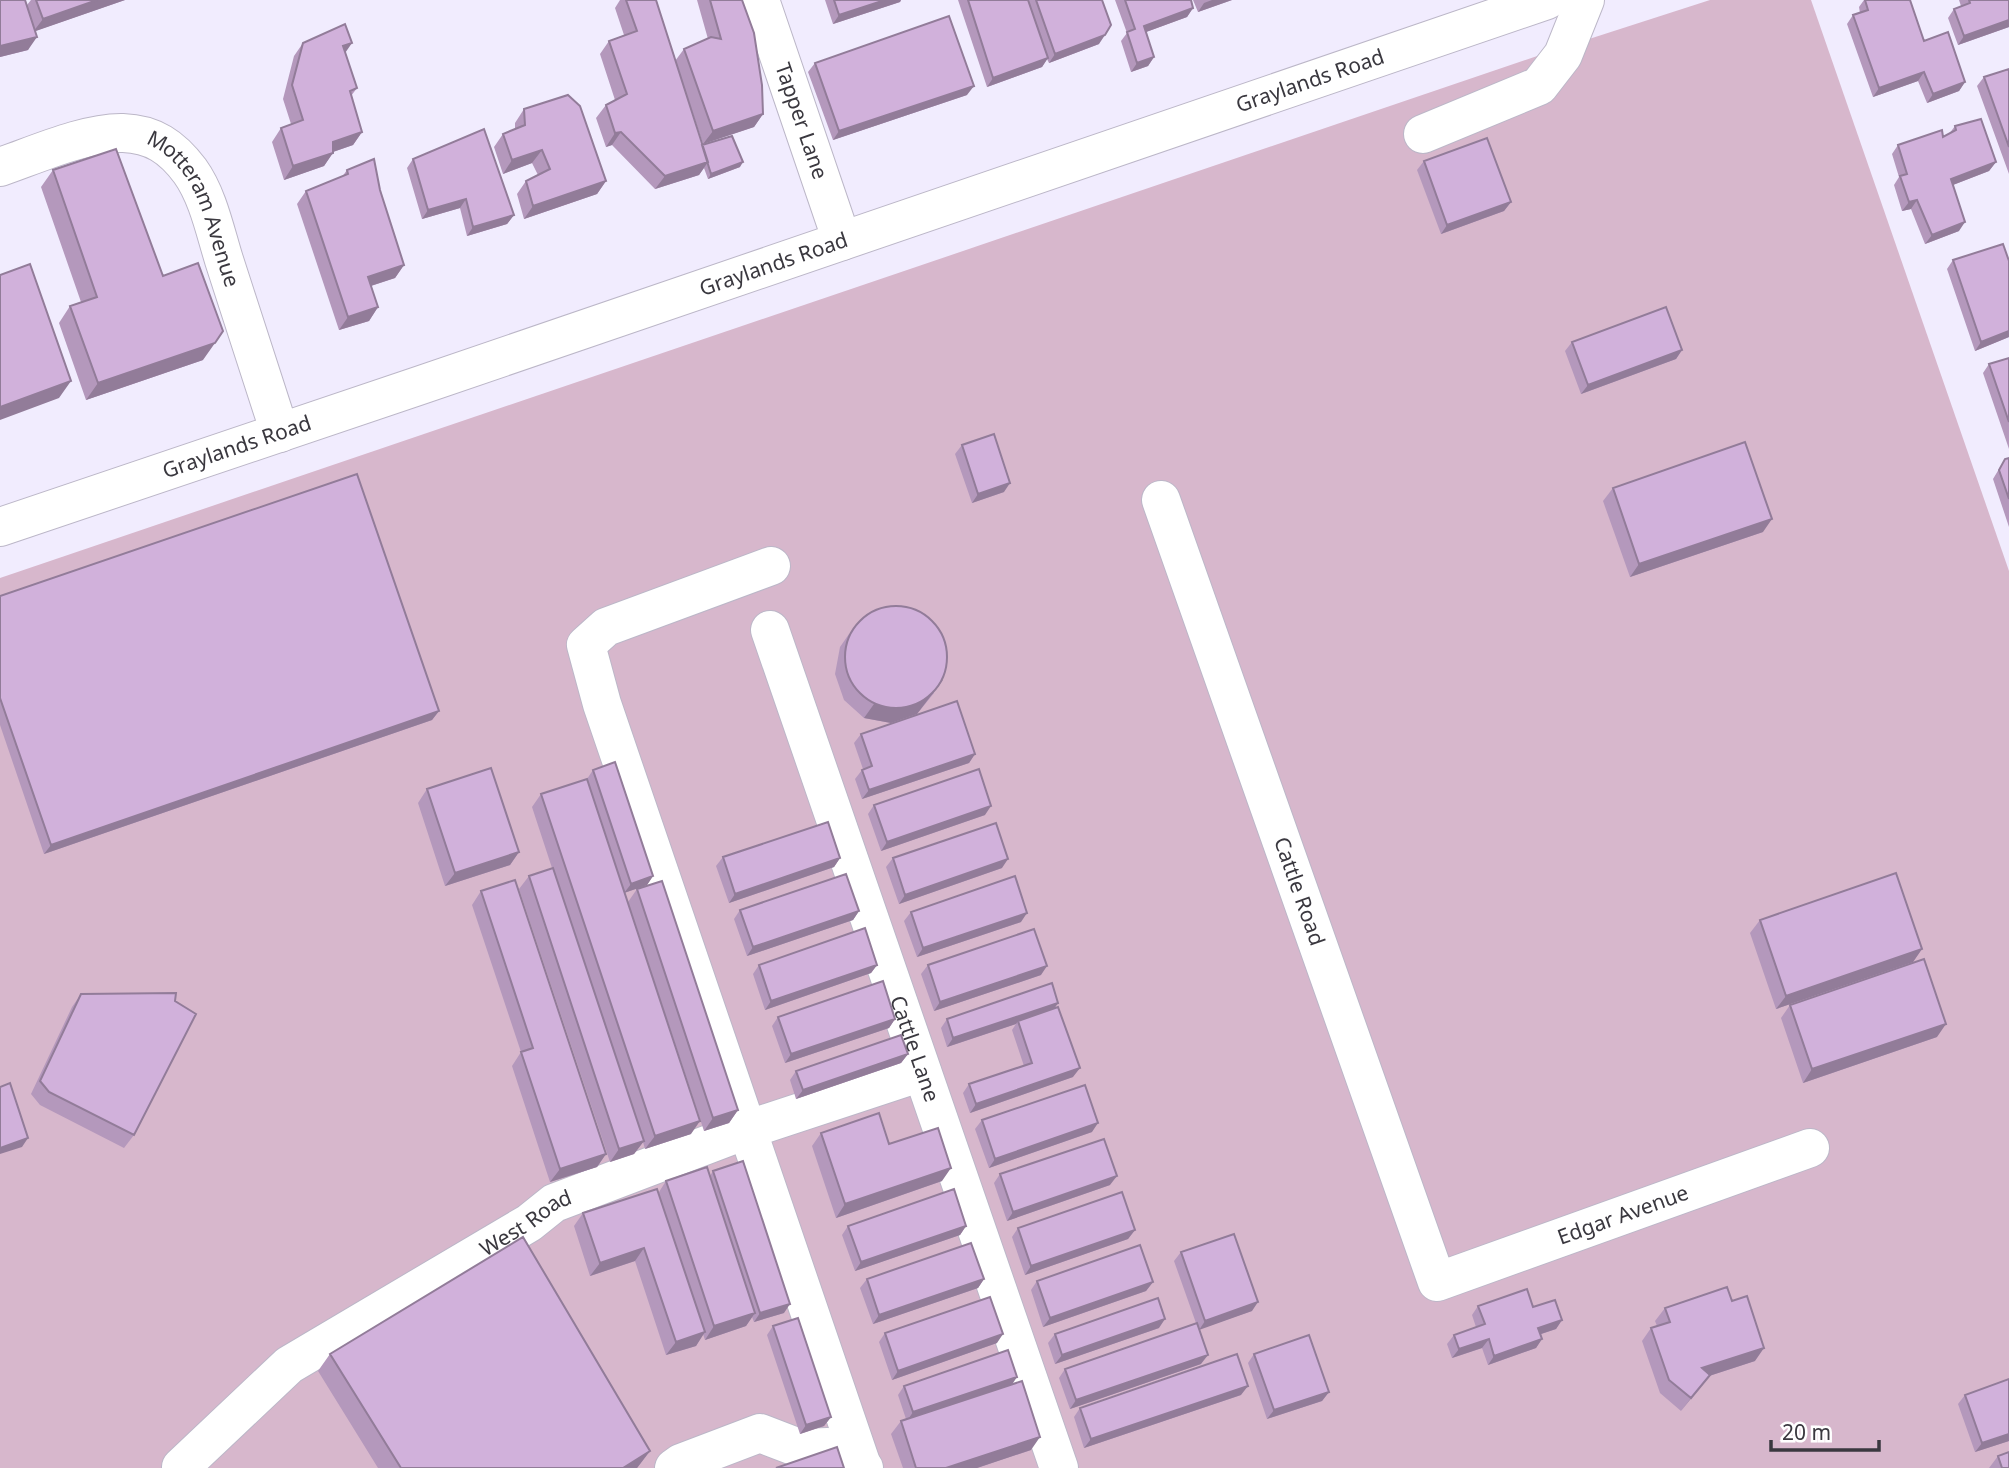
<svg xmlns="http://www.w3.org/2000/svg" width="2009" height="1468" font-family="'Noto Sans',sans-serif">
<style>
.green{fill:#d7b7cc}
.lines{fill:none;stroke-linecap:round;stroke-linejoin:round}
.minor-casing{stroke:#bcb7c8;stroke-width:40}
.minor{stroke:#fff;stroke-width:38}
.wall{fill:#b498bc}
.shaded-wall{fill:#927c99}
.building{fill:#d1b1db;stroke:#927c99;stroke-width:2}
.labels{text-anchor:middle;stroke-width:7;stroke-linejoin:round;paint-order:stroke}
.street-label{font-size:21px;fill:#3a383f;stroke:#fff}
</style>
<rect width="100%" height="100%" fill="#f1ecfe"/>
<path class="green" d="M1710 0H1811L2009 571V1468H0V578L1555 50Z"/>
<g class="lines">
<g class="minor-casing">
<g id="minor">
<path id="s1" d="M760 0 842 241"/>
<path d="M1423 134 1539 86 1563 55 1585 0"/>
<path id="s2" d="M0 167C35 155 86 132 123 133 153 134 172 147 190 171 208 196 215 231 224 260 243 318 261 376 280 433"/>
<path id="s3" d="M1161 500 1437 1282 1810 1148"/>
<path id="s4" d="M0 527 421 385 1547 0"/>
<path d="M771 566 606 627 586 645 602 704 862 1466"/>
<path id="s5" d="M770 630 1059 1468"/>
<path id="s6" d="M181 1467 289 1365 529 1223 554 1203 746 1130 922 1072"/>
<path d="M674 1468 681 1463 760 1433 799 1448 828 1447 864 1468"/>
</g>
</g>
<use href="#minor" class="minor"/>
</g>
<path class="wall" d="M0 0 27 5 31 0H125L35 31 28 50 0 57Z
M620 0H656L675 61 684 49 708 39 697 0H742L763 114 754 127 703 144 684 87 702 145 740 167 708 179 704 168 699 175 655 189 612 145 606 147 596 118 606 105 615 100 600 54 609 41 624 35 615 8Z
M825 0H901L900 2 833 24Z
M958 0H1102L1099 44 1049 63 1047 59 1042 67 987 87Z
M1115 0H1191L1193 8 1187 17 1146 32 1154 57 1148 66 1131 72 1121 41 1127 33Z
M1193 0H1232L1198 12Z
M1864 0H1910L1924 41 1965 82 1959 91 1927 103 1918 81 1873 97 1847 24 1853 15 1860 13 1859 7Z
M1959 0H2009V27L1958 45 1948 18 1954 9 1961 6Z
M303 43 345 53 357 88 351 96 362 132 353 145 333 152 324 166 284 180 272 142 281 128 291 124 283 99 294 56Z
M815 63 967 95 833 140 808 72Z
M2009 69V174L1977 86 1984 77Z
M524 109 606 181 597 194 524 219 517 194 526 181 538 175 532 163 503 174 494 147 503 134 515 129V123Z
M1955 126 1996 162 1989 171 1953 185 1959 231 1925 244 1911 209 1902 211 1894 185 1899 177 1892 154 1898 145 1943 137 1949 134Z
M413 159 514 215 507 224 467 236 460 208 422 219 407 168Z
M1424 161 1511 202 1504 211 1441 234 1417 170Z
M53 170 163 276 203 360 86 400 59 323 70 306 81 302 41 187Z
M347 170 380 190 404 265 395 278 371 286 378 307 369 321 339 330 297 204 306 191 342 177Z
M1953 260 2009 337 1975 351 1947 269Z
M1572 342 1682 350 1676 359 1581 394 1565 351Z
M2009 358V449L1983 373 1989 364Z
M962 445 1004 492 972 503 955 454Z
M2009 458V527L1993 479 2005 459Z
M1613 488 1763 532 1630 577 1603 501Z
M0 596 439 711 432 720 44 854 0 725Z
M849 634 934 693 917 714 891 723 864 718 844 700 835 674 840 647Z
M861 734 975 754 969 763 862 799 855 779 862 770 863 769 854 743Z
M593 770 653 876 647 885 624 893 691 1134 645 1149 643 1142 634 1154 610 1162 519 889 529 876 552 868 532 807 541 794 587 779Z
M427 789 519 852 510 865 445 886 418 803Z
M874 805 985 815 881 851 868 814Z
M723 857 840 858 834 867 729 903 716 866Z
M893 858 1002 868 899 904 886 867Z
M637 889 738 1110 729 1123 704 1131 628 902Z
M481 891 606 1154 597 1167 550 1182 512 1066 521 1052 472 905Z
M740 910 859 911 853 920 747 956 734 919Z
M911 912 1021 922 917 957 904 921Z
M1760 920 1922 949 1913 962 1776 1009 1750 933Z
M759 965H877L871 973 765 1010 753 974Z
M928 965 1041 975 934 1011 921 974Z
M81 994 134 1135 124 1148 40 1105 31 1094 72 1007Z
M1058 1003 1054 1008 1073 1077 970 1113 963 1093 969 1084 1024 1066 1012 1030 1016 1024 947 1047 941 1028 947 1019Z
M1790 1005 1937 1037 1803 1083 1781 1018Z
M778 1017 895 1019 889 1028 785 1063 772 1026Z
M908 1054 901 1063 796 1099 790 1080 796 1071Z
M982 1120 1092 1132 989 1168 975 1129Z
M821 1133 889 1144 942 1181 836 1218 812 1146Z
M713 1171 784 1313 754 1322 752 1317 746 1326 705 1340 703 1334 696 1346 666 1355 635 1261 590 1276 574 1226 583 1213 659 1192 666 1181 710 1176Z
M1000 1174 1110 1185 1007 1221 994 1183Z
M848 1226H966L960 1235 855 1271 842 1235Z
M1018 1228 1135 1230 1128 1239 1025 1275 1012 1237Z
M1181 1252 1252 1311 1199 1329 1201 1364 1070 1409 1059 1378 1065 1369 1196 1323 1174 1261Z
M867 1279H984L978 1288 873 1324 860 1288Z
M1037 1281 1153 1282 1146 1291 1043 1327 1031 1290Z
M1478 1306 1533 1307 1562 1320 1556 1329 1541 1334 1542 1339 1536 1348 1488 1365 1482 1348 1452 1358 1447 1344 1454 1335 1476 1327 1472 1315Z
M1665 1308 1755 1361 1709 1376 1681 1411 1660 1393 1642 1341 1651 1328 1657 1326 1655 1321Z
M773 1326 831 1417 824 1426 800 1434 767 1335Z
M1159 1328 1055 1364 1048 1343 1055 1334Z
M885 1333 997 1343 892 1380 879 1342Z
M330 1354 650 1451 637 1468H378L318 1371Z
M1254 1354 1329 1392 1322 1401 1267 1419 1248 1363Z
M2009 1379V1441L1975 1452 1958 1404 1965 1395Z
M1012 1384 1031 1450 977 1468H903L891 1434 901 1421 906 1419 898 1395 904 1386Z
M1241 1395 1084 1448 1074 1417 1080 1408Z
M1998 1456 2009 1468H1989Z"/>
<path class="shaded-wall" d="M97 0H125L33 32 43 19Z
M885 0H901L900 2 833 24 839 15Z
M1212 0H1232L1198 12 1204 3Z
M1193 8 1187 17 1138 35 1144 26Z
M2009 20V27L1958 45 1964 36Z
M1105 35 1099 44 1049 63 1055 54Z
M37 37 28 50 0 57V46Z
M352 43 343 56V46Z
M1154 57 1148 66 1131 72 1137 63Z
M1048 58 1042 67 987 87 993 78Z
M1924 72 1918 81 1873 97 1879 88Z
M1965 82 1959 91 1927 103 1933 94Z
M974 86 967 95 833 140 839 131Z
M763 114 754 127 703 144 713 131Z
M362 132 353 145 324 155 333 142Z
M621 132 612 145 606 147 615 133Z
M542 150 532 163 503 174 512 160Z
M333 153 324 166 284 180 293 166Z
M708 162 699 175 655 189 665 176Z
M743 162 740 167 708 179 711 174Z
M1996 162 1989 171 1945 188 1951 179Z
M606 181 597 194 524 219 533 206Z
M466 199 460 208 422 219 428 210Z
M1917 200 1911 209 1902 211 1909 202Z
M1511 202 1504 211 1441 234 1447 225Z
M514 215 507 224 467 236 473 227Z
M1965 222 1959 231 1925 244 1932 235Z
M404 265 395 278 358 290 368 277Z
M378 307 369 321 339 330 348 317Z
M2009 331V337L1975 351 1981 342Z
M215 343 203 360 86 400 98 383Z
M1682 350 1676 359 1581 394 1588 385Z
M71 381 59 398 0 420V407Z
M1010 483 1004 492 972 503 978 494Z
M1772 519 1763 532 1630 577 1639 564Z
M943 680 917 714 891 723 864 718 874 704Z
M439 711 432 720 44 854 51 845Z
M975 754 969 763 862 799 869 790Z
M991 806 985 815 881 851 887 842Z
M519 852 510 865 445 886 455 873Z
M840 858 834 867 729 903 735 894Z
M1008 859 1002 868 899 904 905 895Z
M653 876 647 885 624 893 631 884Z
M859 911 853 920 747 956 753 947Z
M1027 913 1021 922 917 957 923 948Z
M1922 949 1913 962 1776 1009 1786 996Z
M877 965 871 973 765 1010 771 1001Z
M1047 966 1041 975 934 1011 940 1002Z
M1058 1003 1052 1012 1018 1021 1016 1024 947 1047 953 1038Z
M895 1019 889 1028 785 1063 791 1054Z
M1946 1024 1937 1037 1803 1083 1812 1069Z
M908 1054 901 1063 796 1099 803 1090Z
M1080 1068 1073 1077 970 1113 976 1104Z
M738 1110 729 1123 704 1131 713 1118Z
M700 1121 691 1134 645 1149 655 1136Z
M1098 1123 1092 1132 989 1168 995 1159Z
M28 1138 22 1147 0 1154V1148Z
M644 1141 634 1154 610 1162 619 1149Z
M606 1154 597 1167 550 1182 560 1169Z
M951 1168 942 1181 836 1218 845 1204Z
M1117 1176 1110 1185 1007 1221 1013 1212Z
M966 1226 960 1235 855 1271 861 1262Z
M1135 1230 1128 1239 1025 1275 1031 1266Z
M644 1248 635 1261 590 1276 600 1263Z
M984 1279 978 1288 873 1324 879 1315Z
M1153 1282 1146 1291 1043 1327 1050 1318Z
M1258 1302 1252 1311 1199 1330 1205 1321Z
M790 1304 784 1313 754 1322 760 1313Z
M755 1313 746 1326 705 1340 714 1326Z
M1165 1319 1159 1328 1055 1364 1062 1355Z
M1562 1320 1556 1329 1532 1337 1538 1328Z
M705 1332 696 1346 666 1355 676 1342Z
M1003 1334 997 1343 892 1380 898 1371Z
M1489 1339 1482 1348 1452 1358 1459 1349Z
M1542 1339 1536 1348 1488 1365 1494 1356Z
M1764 1348 1755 1361 1709 1376 1681 1411 1691 1398 1702 1368Z
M1208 1355 1201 1364 1070 1409 1076 1400Z
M1017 1377 1011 1386 907 1421 913 1412Z
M1248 1386 1241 1395 1084 1448 1091 1439Z
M1329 1392 1322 1401 1267 1419 1274 1410Z
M831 1417 824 1426 800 1434 806 1425Z
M2009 1434V1441L1975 1452 1982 1443Z
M1040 1437 1031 1450 977 1468H946Z
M650 1451 637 1468H623Z"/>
<path class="building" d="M0 0H25L37 37 0 46Z
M36 0H97L43 19Z
M626 0H656L708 162 665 176 621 132 615 133 606 105 627 94 609 41 637 31Z
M710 0H742L754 33 762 85 763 114 713 131 684 49 711 37 721 39Z
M834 0H885L839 15Z
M968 0H1028L1048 58 993 78Z
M1036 0H1102L1111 25 1105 35 1055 54Z
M1125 0H1191L1193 8 1144 26 1154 57 1137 63 1127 32 1135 29Z
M1865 0H1910L1924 41 1948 32 1965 82 1933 94 1924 72 1879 88 1853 15 1868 10Z
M1969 0H2009V20L1964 36 1954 9 1970 3Z
M949 16 974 86 839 131 815 63Z
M345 24 352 43 343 46 357 88 350 91 362 132 333 142V153L293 166 281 128 303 120 292 85 303 43Z
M2009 69V147L1984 77Z
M568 95 580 106 606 181 533 206 526 181 550 169 542 150 512 160 503 134 525 125 524 109Z
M1981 119 1996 162 1951 179 1965 222 1932 235 1917 200 1909 202 1900 176 1907 174 1898 145 1942 130 1943 137 1956 130 1955 126Z
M484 129 514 215 473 227 466 199 428 210 413 159Z
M732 136 743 162 711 174 702 145Z
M1487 138 1511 202 1447 225 1424 161Z
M116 149 163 276 198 263 223 331 215 343 98 383 70 306 97 297 53 170Z
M374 159 380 190 404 265 368 277 378 307 348 317 306 191 348 174 347 170Z
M2003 244 2009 261V331L1981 342 1953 260Z
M30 264 71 381 0 407V275Z
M1666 307 1682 350 1588 385 1572 342Z
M2009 358V422L1989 364Z
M994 434 1010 483 978 494 962 445Z
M1745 442 1772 519 1639 564 1613 488Z
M2009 458V499L1999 470 2005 459Z
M357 474 439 711 51 845 0 698V596Z
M845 657a51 51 0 1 1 102 0a51 51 0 1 1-102 0Z
M957 701 975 754 869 790 862 770 872 766 861 734Z
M615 762 653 876 631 884 593 770Z
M491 768 519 852 455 873 427 789Z
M979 769 991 806 887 842 874 805Z
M587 779 700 1121 655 1136 541 794Z
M828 822 840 858 735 894 723 857Z
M996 823 1008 859 905 895 893 858Z
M553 868 644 1141 619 1149 529 876Z
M1896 873 1922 949 1786 996 1760 920Z
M846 874 859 911 753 947 740 910Z
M1015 876 1027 913 923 948 911 912Z
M515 880 606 1154 560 1169 521 1052 533 1048 481 891Z
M662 881 738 1110 713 1118 637 889Z
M865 928 877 965 771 1001 759 965Z
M1034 929 1047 966 940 1002 928 965Z
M1924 959 1946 1024 1812 1069 1790 1005Z
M883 981 895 1019 791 1054 778 1017Z
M1052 983 1058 1003 953 1038 947 1019Z
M176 993 175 1001 196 1014 134 1135 49 1092 40 1081 81 994Z
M1058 1007 1080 1068 976 1104 969 1084 1032 1063 1018 1021Z
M901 1035 908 1054 803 1090 796 1071Z
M10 1083 28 1138 0 1148V1087Z
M1085 1085 1098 1123 995 1159 982 1120Z
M879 1113 889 1144 938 1128 951 1168 845 1204 821 1133Z
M1104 1139 1117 1176 1013 1212 1000 1174Z
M743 1161 790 1304 760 1313 713 1171Z
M707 1167 755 1313 714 1326 666 1181Z
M657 1189 705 1332 676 1342 644 1248 600 1263 583 1213Z
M954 1189 966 1226 861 1262 848 1226Z
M1122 1192 1135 1230 1031 1266 1018 1228Z
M1234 1234 1258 1302 1205 1321 1181 1252Z
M523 1237 650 1451 623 1468H401L330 1354Z
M971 1243 984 1279 879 1315 867 1279Z
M1140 1245 1153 1282 1050 1318 1037 1281Z
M1727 1287 1732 1301 1747 1296 1764 1348 1702 1368 1710 1375 1691 1398 1669 1380 1651 1328 1670 1322 1665 1308Z
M1527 1289 1533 1307 1555 1300 1562 1320 1538 1328 1542 1339 1494 1356 1489 1339 1459 1349 1454 1335 1485 1324 1478 1306Z
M990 1297 1003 1334 898 1371 885 1333Z
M1158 1298 1165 1319 1062 1355 1055 1334Z
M798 1318 831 1417 806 1425 773 1326Z
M1197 1323 1208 1355 1076 1400 1065 1369Z
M1309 1335 1329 1392 1274 1410 1254 1354Z
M1008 1350 1017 1377 913 1412 904 1386Z
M1237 1354 1248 1386 1091 1439 1080 1408Z
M2009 1379V1434L1982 1443 1965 1395Z
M1022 1381 1040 1437 946 1468H916L901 1421Z
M837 1447 844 1468H776Z
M2009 1452V1468H2002L1998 1456Z"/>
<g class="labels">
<g class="street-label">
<text dy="7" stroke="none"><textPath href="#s4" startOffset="1384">Graylands Road</textPath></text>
<text dy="7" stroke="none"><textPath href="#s1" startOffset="128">Tapper Lane</textPath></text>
<text dy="7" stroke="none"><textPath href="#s2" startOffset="243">Motteram Avenue</textPath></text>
<text dy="7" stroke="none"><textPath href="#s4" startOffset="817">Graylands Road</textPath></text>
<text dy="7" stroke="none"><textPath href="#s4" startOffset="250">Graylands Road</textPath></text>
<text dy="7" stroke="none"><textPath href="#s3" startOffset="415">Cattle Road</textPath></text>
<text dy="7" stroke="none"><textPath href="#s5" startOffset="443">Cattle Lane</textPath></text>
<text dy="7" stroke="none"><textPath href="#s3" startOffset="1027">Edgar Avenue</textPath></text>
<text dy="7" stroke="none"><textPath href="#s6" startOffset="425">West Road</textPath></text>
</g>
</g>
<path d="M1771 1440v10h108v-10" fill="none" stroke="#3a383f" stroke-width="3.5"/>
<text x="1782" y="1440" font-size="21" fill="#3a383f" stroke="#ffffff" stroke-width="5" paint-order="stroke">20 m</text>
</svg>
